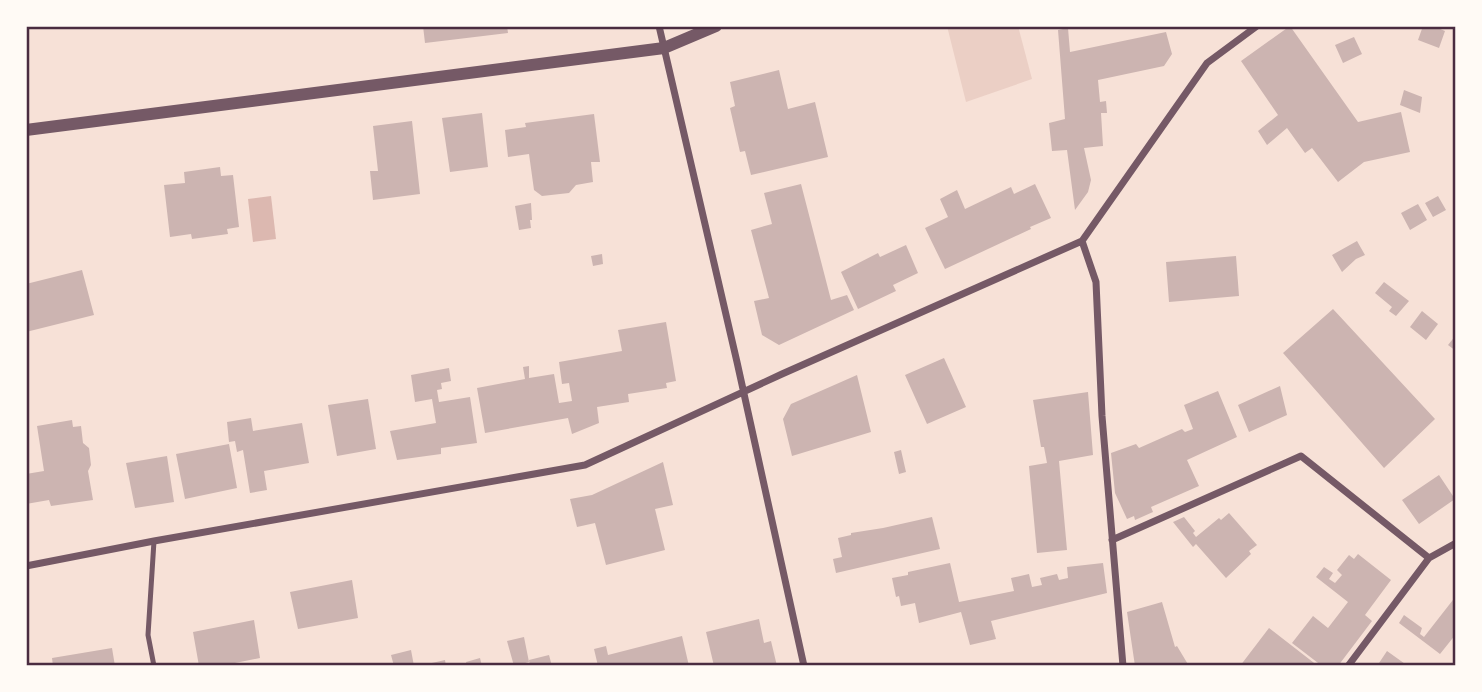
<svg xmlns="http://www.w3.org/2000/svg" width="1482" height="692" font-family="'Source Sans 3',sans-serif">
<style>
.green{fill:#ebcfc5}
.water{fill:#dcb8b0}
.building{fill:#ccb4b1}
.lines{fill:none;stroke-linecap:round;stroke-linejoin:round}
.service{stroke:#755966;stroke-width:5}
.minor{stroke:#755966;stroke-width:7}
.tertiary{stroke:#755966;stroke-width:12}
.neatline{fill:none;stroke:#4a2c40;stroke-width:2.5}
</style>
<rect width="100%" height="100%" fill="#f7e1d7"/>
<path class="green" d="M947 26H1018L1032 79 966 102Z"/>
<path class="water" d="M271 196 276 239 253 242 248 199Z"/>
<path class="building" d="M423 26H507L508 33 425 43Z
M1290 26 1358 122 1401 112 1410 152 1364 162 1338 182 1312 148 1305 153 1287 128 1267 145 1258 131 1278 115 1241 61Z
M1423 26H1433L1445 31 1439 48 1418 40Z
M1068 28 1070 52 1166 32 1172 54 1164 66 1098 80 1100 102 1106 101 1107 113H1101L1103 146 1084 148 1091 180 1088 192 1075 210 1067 150 1052 151 1049 123 1065 119 1058 30Z
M1354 37 1362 54 1343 63 1335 45Z
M779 70 788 109 815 102 828 157 751 175 745 151 740 152 730 108 735 106 730 82Z
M1404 90 1422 97 1420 113 1400 105Z
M482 113 488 167 450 172 442 118Z
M594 114 600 162H591L593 182 576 185 569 193 542 196 534 190 529 154 508 157 505 130 526 127 525 123Z
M412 121 420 194 373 200 370 171H378L373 126Z
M220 167 221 176 233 175 239 227 227 229 228 234 192 239 191 234 170 237 164 185 185 183 184 172Z
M801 184 831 300 847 295 854 310 779 345 762 335 754 301 769 298 751 230 772 224 764 193Z
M1035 184 1051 218 1030 227 1031 229 945 269 925 228 948 217 940 199 957 190 965 209 1011 187 1014 194Z
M1438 196 1446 210 1433 217 1425 203Z
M531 203 532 220H530L531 228 519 230 515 206Z
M1418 204 1427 220 1410 230 1401 213Z
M1357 241 1365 255 1356 259 1342 272 1332 255Z
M906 245 918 273 893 285 896 291 858 309 841 272 878 253 880 257Z
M602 254 603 264 593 266 591 256Z
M1236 256 1239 296 1169 302 1166 262Z
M82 270 94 315 26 332V284Z
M1384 282 1409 301 1396 316 1389 311 1392 307 1375 293Z
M1333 309 1435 419 1384 468 1283 353Z
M1422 311 1438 324 1426 340 1410 327Z
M666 322 676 381 666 383 667 388 628 394 629 402 597 407 599 423 572 434 568 418 485 433 477 388 525 379 523 367 529 366V378L554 374 559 403 572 401 569 383 562 384 559 362 622 351 618 330Z
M1456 335V351L1448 345Z
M944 358 966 407 927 424 905 375Z
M449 368 451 381 441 383 442 389 437 390 439 402 470 397 477 443 441 448V454L397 460 390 431 436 423 432 399 415 402 411 375Z
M857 375 871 432 792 456 783 419 791 404Z
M1280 386 1287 415 1249 432 1238 405Z
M1218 391 1237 437 1187 460 1199 486 1151 507 1153 512 1135 520 1134 516 1127 519 1115 493 1111 453 1136 444 1139 448 1182 429 1185 432 1193 429 1184 405Z
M1088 392 1093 455 1059 461 1067 550 1037 553 1029 466 1047 463 1044 447H1041L1033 400Z
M368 399 376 449 337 456 328 405Z
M251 418 253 431 302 423 309 463 264 471 267 490 250 493 243 450 237 452 235 441 229 442 227 422Z
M72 420 73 427 81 426 83 443 89 448 91 465 88 471 93 500 51 506 49 500 26 504V474L44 471 37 426Z
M229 444 237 488 185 499 176 454Z
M901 450 906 472 899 474 894 452Z
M167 456 174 502 135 508 126 463Z
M663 462 673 505 655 509 665 550 606 565 595 523 577 527 570 499 592 495Z
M1439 475 1455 499 1419 524 1402 500Z
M1229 513 1257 545 1249 551 1251 554 1226 578 1196 544 1193 547 1173 522 1184 517 1195 531 1193 533 1196 537 1219 518 1221 520Z
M932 517 940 549 836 573 833 559 842 557 838 538 851 535V533L883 528Z
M1358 554 1391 580 1365 615 1372 621 1338 666H1322L1292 643 1313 616 1328 628 1348 602 1316 577 1324 567 1333 573 1329 579 1335 583 1342 575 1337 570 1349 555 1354 559Z
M950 563 959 602 1014 591 1011 578 1029 574 1032 587 1042 585 1040 578 1057 574 1059 580 1068 578 1067 567 1103 563 1107 593 991 621 996 639 970 645 961 612 919 623 915 603 901 606 899 596 896 597 892 578 908 575V572Z
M352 580 358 618 298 629 290 592Z
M1456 596V634L1440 654 1399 623 1404 615 1422 628 1420 634 1424 637Z
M1162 602 1175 647 1177 646 1189 666H1150V664L1135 666 1127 612Z
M759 619 764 643 771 641 777 666H714L706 632Z
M254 620 260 658 220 666H199L193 632Z
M1269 628 1318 666H1240Z
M682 636 689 666H598L594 649 606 646 608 655Z
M524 637 529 662 514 666 507 641Z
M112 648 115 666H53L52 658Z
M411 650 414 666H394L391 655Z
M1387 651 1408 666H1377Z
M549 655 552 666H530L529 660Z
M480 658 482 666H467L466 662Z
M445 660 446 666H423V665Z"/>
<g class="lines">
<path class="service" d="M154 541 148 635 154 666"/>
<path class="minor" d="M659 26 737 362 804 666
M1082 241 1096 282 1102 416 1123 666
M1082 241 1207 63 1257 26
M1112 540 1301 456 1429 558
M26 566 154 541 585 465 782 374 1082 241
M1348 666 1429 558 1456 543"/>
<path class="tertiary" d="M26 130 664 48 716 26"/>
</g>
<rect width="1482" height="692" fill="none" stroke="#fffaf5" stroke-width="56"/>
<rect x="28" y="28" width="1426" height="636" class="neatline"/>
</svg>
